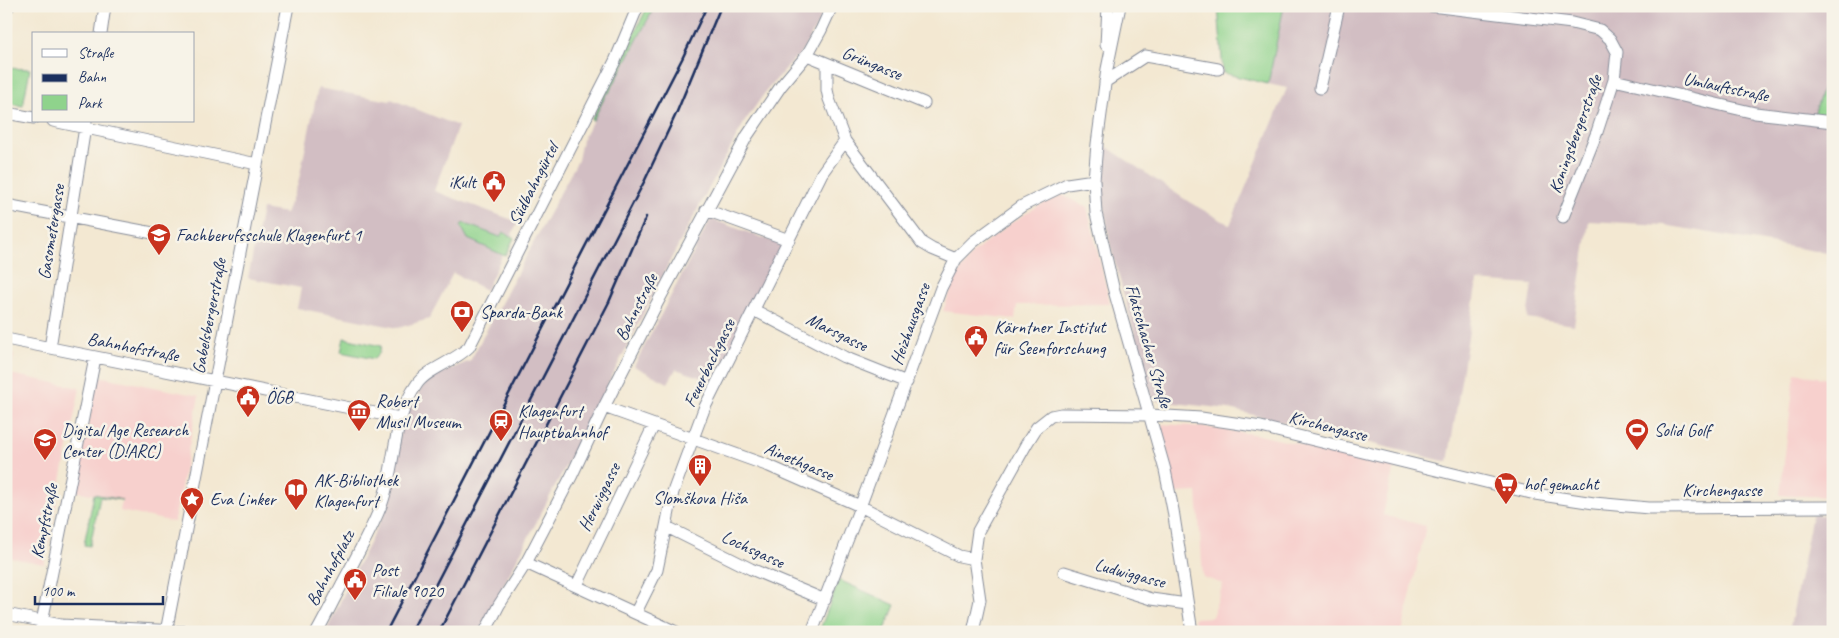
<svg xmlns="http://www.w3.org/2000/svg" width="1839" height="638" font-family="Caveat,sans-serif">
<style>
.built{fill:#f7d0cd}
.industrial{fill:#d2bec3}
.green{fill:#8fd38c;stroke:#558175}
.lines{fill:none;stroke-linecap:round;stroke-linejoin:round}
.minor-casing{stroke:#878c98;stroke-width:13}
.minor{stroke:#fff;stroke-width:11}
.rail{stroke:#1b2f5e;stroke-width:2.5}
.labels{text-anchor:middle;stroke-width:5;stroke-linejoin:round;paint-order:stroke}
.street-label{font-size:18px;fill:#1b2f5e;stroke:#f7f3e8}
.poi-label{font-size:18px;fill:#1b2f5e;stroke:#f7f3e8;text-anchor:start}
</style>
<rect width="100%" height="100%" fill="#f7f3e8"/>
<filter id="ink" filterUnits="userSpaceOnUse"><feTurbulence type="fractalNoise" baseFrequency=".02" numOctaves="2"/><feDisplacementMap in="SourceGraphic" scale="10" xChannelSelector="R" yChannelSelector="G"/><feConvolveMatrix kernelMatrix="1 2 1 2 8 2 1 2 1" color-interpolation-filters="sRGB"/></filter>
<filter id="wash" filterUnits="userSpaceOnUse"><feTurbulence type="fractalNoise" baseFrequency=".0096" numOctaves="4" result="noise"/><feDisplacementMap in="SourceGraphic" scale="20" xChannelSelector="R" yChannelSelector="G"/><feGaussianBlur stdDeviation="1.12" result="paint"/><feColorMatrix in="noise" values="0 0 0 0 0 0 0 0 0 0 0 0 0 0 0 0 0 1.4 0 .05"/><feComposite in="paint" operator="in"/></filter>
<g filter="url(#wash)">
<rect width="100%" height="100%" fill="#f3e8d2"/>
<path class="built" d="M1062 195 1087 207 1110 304 1017 305 1015 319 943 311 955 279 973 253 1010 224 1038 206Z
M6 353 14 355 10 374 80 388 44 564 6 557Z
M1795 373 1833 380V497L1780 495Z
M98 376 199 396 174 522 120 511 122 500 75 491Z
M1162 424 1204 427 1259 435 1394 466 1383 515 1426 526 1402 632H1196L1193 618 1212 617 1223 584 1203 577 1197 492 1175 493Z"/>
<path class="industrial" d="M655 6H803V10L825 6 817 25 798 58 796 57 766 91 745 121 673 255 599 402 479 632H326L350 581 383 516 404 416 423 386 439 374 470 361 578 160 582 140Z
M1284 6H1833V254L1664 225 1589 221 1574 325 1527 318 1532 285 1477 281 1448 462 1229 409 1157 401 1152 397 1110 244 1101 180 1104 145 1189 202 1230 225 1287 88 1268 84Z
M318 88 390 101 391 99 458 126 434 191 518 222 486 290 453 273 429 319 398 328 297 308 301 288 248 278 262 209 286 213 298 184Z
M711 219 783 245 714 382 676 369 668 383 634 366Z
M1812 515H1833V632H1789Z"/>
<path class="green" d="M648 6H655L609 93H607L593 120H591Z
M1218 6H1284L1268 84 1223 73Z
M1833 58V117L1814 115Z
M6 68 30 69 23 106 6 103Z
M463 223 500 237 503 232 514 238 505 256 468 239 461 226Z
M344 338 381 346 379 354 374 359 341 352Z
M94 494 122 500 100 497 90 546 84 545Z
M839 580 895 605 884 632H819Z"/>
</g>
<g filter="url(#ink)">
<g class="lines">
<g class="minor-casing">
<path id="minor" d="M1120 6 1107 69 1097 144 1094 180 1096 213 1113 287 1165 470 1173 510 1192 632
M1431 6 1572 23 1600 30 1610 39 1617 52 1614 80 1597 132 1563 217
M6 7 9 6
M101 34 105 6
M1106 45 1108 6
M807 55 924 103
M1614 80 1755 113 1833 122
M1105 82 1145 56 1218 69
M1320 88 1339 6
M6 113 34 118
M53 121 257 164
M6 205 153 233
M706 210 789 240
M956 259 973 242 1022 206 1067 184 1094 180
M754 310 844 357 907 382
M6 339 400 418
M50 348 86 121
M604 407 769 466 860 506 959 556 974 559
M667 527 751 569 825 600
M526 563 676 632
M1064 572 1151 599 1187 604
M577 585 654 425
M636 612 657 570 673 492 704 409 822 173 845 141
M6 614 61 625 196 632
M40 632 95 358
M166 632 288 6
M317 632C328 612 338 591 349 571 360 549 373 527 382 503 396 464 392 419 417 384 427 369 454 362 469 347L615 61 638 6
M485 632 499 605 526 563 572 475 604 407 654 309 747 136 781 86 807 55 821 30 832 6
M812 632 857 515 941 288 956 259 932 249 922 243 845 141 829 99 827 90V64
M973 632 980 600 974 559 978 531 1027 443 1037 427 1051 416 1061 414 1150 415 1201 418 1261 427 1535 494 1594 503 1649 508 1833 507"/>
</g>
<use href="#minor" class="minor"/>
<path class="rail" d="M386 632 682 59 707 6
M411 632 645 180 676 114 721 6
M439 632 609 302 646 217"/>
</g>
</g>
<defs>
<g id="civic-pin" transform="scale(1.25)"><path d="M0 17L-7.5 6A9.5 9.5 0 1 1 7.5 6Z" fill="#c8321e" stroke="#f7f3e8"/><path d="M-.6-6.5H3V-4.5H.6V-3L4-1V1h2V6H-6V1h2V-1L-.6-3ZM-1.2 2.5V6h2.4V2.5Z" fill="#fff"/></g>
<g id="school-pin" transform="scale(1.25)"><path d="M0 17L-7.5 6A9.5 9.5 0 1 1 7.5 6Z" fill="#c8321e" stroke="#f7f3e8"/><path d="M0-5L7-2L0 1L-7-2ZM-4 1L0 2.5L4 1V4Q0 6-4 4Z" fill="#fff"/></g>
<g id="bank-pin" transform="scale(1.25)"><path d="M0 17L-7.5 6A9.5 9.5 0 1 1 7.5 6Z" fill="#c8321e" stroke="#f7f3e8"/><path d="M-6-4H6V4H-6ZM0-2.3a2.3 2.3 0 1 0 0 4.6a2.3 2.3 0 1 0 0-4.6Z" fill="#fff"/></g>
<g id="museum-pin" transform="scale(1.25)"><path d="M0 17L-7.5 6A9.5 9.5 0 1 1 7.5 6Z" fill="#c8321e" stroke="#f7f3e8"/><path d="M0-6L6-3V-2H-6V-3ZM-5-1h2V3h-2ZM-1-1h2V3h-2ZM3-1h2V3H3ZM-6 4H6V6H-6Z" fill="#fff"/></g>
<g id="station-pin" transform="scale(1.25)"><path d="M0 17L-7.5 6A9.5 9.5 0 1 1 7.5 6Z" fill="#c8321e" stroke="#f7f3e8"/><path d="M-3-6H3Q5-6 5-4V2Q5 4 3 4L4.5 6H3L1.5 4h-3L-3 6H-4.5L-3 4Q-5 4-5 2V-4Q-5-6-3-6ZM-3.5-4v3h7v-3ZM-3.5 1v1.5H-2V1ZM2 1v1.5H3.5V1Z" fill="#fff"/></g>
<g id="stadium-pin" transform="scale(1.25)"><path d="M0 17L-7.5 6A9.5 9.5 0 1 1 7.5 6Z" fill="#c8321e" stroke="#f7f3e8"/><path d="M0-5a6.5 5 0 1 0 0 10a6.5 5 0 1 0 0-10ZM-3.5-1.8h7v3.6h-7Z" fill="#fff"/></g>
<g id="university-pin" transform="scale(1.25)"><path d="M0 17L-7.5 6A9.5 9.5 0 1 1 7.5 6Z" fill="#c8321e" stroke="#f7f3e8"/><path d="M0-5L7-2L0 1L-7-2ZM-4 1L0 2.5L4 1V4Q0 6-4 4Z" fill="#fff"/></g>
<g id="building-pin" transform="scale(1.25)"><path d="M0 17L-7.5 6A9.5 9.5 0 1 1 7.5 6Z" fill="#c8321e" stroke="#f7f3e8"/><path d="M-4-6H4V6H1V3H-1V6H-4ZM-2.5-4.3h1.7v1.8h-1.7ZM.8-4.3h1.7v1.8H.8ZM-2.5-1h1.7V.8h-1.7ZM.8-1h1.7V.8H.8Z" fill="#fff"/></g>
<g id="supermarket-pin" transform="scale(1.25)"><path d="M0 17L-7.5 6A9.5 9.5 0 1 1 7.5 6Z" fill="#c8321e" stroke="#f7f3e8"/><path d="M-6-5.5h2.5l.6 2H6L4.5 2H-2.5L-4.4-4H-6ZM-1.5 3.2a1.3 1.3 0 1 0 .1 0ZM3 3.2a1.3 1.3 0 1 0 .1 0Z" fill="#fff"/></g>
<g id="library-pin" transform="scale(1.25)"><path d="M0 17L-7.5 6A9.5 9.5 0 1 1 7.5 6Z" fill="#c8321e" stroke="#f7f3e8"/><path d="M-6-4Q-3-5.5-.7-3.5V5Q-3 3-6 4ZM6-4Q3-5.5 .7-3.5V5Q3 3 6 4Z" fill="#fff"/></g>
<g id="sight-pin" transform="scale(1.25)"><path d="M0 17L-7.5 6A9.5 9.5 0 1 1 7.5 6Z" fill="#c8321e" stroke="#f7f3e8"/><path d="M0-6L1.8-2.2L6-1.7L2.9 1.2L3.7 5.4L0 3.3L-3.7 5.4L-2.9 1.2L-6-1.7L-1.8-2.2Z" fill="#fff"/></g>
</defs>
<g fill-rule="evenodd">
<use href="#civic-pin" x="494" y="182"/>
<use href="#school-pin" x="159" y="235"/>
<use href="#bank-pin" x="462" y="312"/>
<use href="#civic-pin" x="976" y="337"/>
<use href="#civic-pin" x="248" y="397"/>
<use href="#museum-pin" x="359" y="411"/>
<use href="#station-pin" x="501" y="421"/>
<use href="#stadium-pin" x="1637" y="430"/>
<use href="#university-pin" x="45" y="440"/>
<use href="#building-pin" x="700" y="466"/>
<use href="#supermarket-pin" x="1506" y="484"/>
<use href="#library-pin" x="296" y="490"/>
<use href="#sight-pin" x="192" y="499"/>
<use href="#civic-pin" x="355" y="580"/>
</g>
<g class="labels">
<g class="street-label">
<text transform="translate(872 63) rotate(22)" y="6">Grüngasse</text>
<text transform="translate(1726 87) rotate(12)" y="6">Umlauftstraße</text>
<text transform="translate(1575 134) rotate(-70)" y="6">Koningsbergerstraße</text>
<text transform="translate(533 184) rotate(-63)" y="6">Südbahngürtel</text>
<text transform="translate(51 232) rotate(-81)" y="6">Gasometergasse</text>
<text transform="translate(636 307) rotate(-63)" y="6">Bahnstraße</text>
<text transform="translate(209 316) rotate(-79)" y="6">Gabelsbergerstraße</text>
<text transform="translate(910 324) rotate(-70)" y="6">Heizhausgasse</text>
<text transform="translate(837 332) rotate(26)" y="6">Marsgasse</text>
<text transform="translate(1149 346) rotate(74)" y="6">Flatschacher Straße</text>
<text transform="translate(133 347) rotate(11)" y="6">Bahnhofstraße</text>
<text transform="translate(709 363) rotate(-64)" y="6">Feuerbachgasse</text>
<text transform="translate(1328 426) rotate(14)" y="6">Kirchengasse</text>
<text transform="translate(799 461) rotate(23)" y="6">Ainethgasse</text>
<text x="1722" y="496">Kirchengasse</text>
<text transform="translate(599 497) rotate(-64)" y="6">Herwiggasse</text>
<text transform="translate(44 521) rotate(-78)" y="6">Kempfstraße</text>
<text transform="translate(753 549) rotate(25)" y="6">Lochsgasse</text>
<text transform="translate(330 568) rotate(-62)" y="6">Bahnhofplatz</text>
<text transform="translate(1130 573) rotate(15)" y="6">Ludwiggasse</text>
</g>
<g class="poi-label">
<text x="476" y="188" text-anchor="end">iKult</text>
<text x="176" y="241">Fachberufsschule Klagenfurt 1</text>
<text x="480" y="318">Sparda-Bank</text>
<text x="994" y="333">Kärntner Institut<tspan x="994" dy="21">für Seenforschung</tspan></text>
<text x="266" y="403">ÖGB</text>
<text x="376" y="407">Robert<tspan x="376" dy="21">Musil Museum</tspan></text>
<text x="518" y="417">Klagenfurt<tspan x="518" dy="21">Hauptbahnhof</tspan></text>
<text x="62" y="436">Digital Age Research<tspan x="62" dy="21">Center (D!ARC)</tspan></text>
<text x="1654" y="436">Solid Golf</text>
<text x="314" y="486">AK-Bibliothek<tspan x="314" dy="21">Klagenfurt</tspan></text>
<text x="1524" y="490">hof gemacht</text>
<text x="700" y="504" text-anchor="middle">Slomškova Hiša</text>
<text x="210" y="505">Eva Linker</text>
<text x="372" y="576">Post<tspan x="372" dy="21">Filiale 9020</tspan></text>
</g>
</g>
<rect width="1839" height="638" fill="none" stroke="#f7f3e8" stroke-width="25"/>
<rect x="32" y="32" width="162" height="90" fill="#f7f3e8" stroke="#9fa5b1"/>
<rect x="42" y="49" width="25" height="8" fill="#ffffff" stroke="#9fa5b1"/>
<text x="78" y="58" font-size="15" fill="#1b2f5e">Straße</text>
<rect x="42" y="74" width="25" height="8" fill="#1b2f5e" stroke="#9fa5b1"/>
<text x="78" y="82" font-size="15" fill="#1b2f5e">Bahn</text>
<rect x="42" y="95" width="25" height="15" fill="#8fd38c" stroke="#9fa5b1"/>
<text x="78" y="108" font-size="15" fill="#1b2f5e">Park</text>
<path d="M35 596v8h128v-8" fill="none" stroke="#1b2f5e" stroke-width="2.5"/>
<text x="42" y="596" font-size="15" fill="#1b2f5e" stroke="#f7f3e8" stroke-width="4" paint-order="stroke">100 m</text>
</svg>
